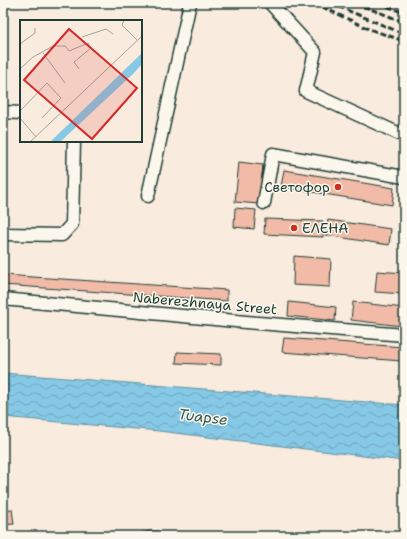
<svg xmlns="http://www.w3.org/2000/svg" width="407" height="539" font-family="'Shantell Sans',sans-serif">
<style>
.water{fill:url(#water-waves);stroke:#5d919f}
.building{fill:#f2bba7;stroke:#1f3d34}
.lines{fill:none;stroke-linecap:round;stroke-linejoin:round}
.minor-casing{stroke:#1f3d34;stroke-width:15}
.minor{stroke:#fbf7ec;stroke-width:12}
.rail{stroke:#1f3d34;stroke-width:3;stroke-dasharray:6 3;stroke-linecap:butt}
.poi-dot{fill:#c8321e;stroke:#fbf7ec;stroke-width:1.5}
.labels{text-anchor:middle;stroke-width:3;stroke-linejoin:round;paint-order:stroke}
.poi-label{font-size:14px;fill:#1f3d34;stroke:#fbf7ec;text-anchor:end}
.street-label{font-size:14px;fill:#1f3d34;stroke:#fbf7ec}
.water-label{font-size:15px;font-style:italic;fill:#345958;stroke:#fbf7ec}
.inset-road{fill:none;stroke:#a2a59a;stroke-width:1}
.view{fill:#d62828;fill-opacity:0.15;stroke:#d62828;stroke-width:2}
.inset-edge{fill:none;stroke:#1f3d34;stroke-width:2}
</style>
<defs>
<pattern id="water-waves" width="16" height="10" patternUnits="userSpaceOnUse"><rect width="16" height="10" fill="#86c9e7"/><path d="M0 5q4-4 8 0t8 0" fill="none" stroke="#6da4bc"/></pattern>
</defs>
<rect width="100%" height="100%" fill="#f9ebde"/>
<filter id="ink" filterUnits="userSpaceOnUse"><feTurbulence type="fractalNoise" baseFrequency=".025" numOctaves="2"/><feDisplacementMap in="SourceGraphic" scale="8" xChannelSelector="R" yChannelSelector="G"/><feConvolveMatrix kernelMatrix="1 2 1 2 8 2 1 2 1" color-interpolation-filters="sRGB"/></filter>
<g filter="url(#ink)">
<path class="water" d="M3 373 404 405V461L159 431 3 417Z"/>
<path class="building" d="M81 3H126V5Z
M239 162 263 165 259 204 235 202Z
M284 170 394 188 392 205 281 187Z
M235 208 256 210 254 229 234 227Z
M265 219 323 221V237L264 234Z
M328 220 391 229 389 245 325 235Z
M294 256 331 259 330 287 293 285Z
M377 271 404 273V294L375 292Z
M3 275 227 290V301L3 285Z
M289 302 336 307 335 321 288 316Z
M353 302 404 308 402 326 351 320Z
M284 338 403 347 402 361 282 352Z
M177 352 221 354V365L176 363Z
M12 509 14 524 3 525V510Z
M108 531 109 536H73Z
M151 531H158L166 536H139L144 532Z"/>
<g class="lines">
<g class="minor-casing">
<path id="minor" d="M270 3 315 52 306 91 404 136
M3 112 21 113
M148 196 190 3
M264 203 273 154 404 177
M3 234 62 235 72 224 74 141
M3 299 246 322 404 335"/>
</g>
<use href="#minor" class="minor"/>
<path class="rail" d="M314 3 369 29 404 41
M330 3 404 34
M355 3 404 22
M379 3 404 13
M397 3 404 6"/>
</g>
</g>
<g class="poi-dot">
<circle cx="338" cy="187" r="4"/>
<circle cx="294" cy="228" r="4"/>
</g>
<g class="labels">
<g class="poi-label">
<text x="330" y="192">Светофор</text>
<text x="302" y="233" text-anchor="start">ЕЛЕНА</text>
</g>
<g class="street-label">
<text transform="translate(205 303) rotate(5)" y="5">Naberezhnaya Street</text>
</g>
<g class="water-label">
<text transform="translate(203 417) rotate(7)" y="5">Tuapse</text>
</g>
</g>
<g transform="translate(20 20)">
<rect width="122" height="122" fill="#f9ebde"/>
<path d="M122 33V44L113 54 40 122H30Z" fill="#86c9e7"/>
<path class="inset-road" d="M104 0 102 5 117 20M62 17 86 9 93 14M0 24 15 13V8M23 33 45 63M0 49 13 37 33 26H45L49 31 68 23 71 28 54 42 59 49M0 91 27 63 41 78 22 98M0 98 16 117M10 122 122 16"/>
<path class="view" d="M49 9 117 68 72 119 4 60Z"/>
<rect width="122" height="122" class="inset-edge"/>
</g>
<rect width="407" height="539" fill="none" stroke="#fbf7ec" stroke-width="16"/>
<rect x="8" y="8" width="391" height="523" fill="none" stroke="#1f3d34" stroke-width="1.5" filter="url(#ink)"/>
</svg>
